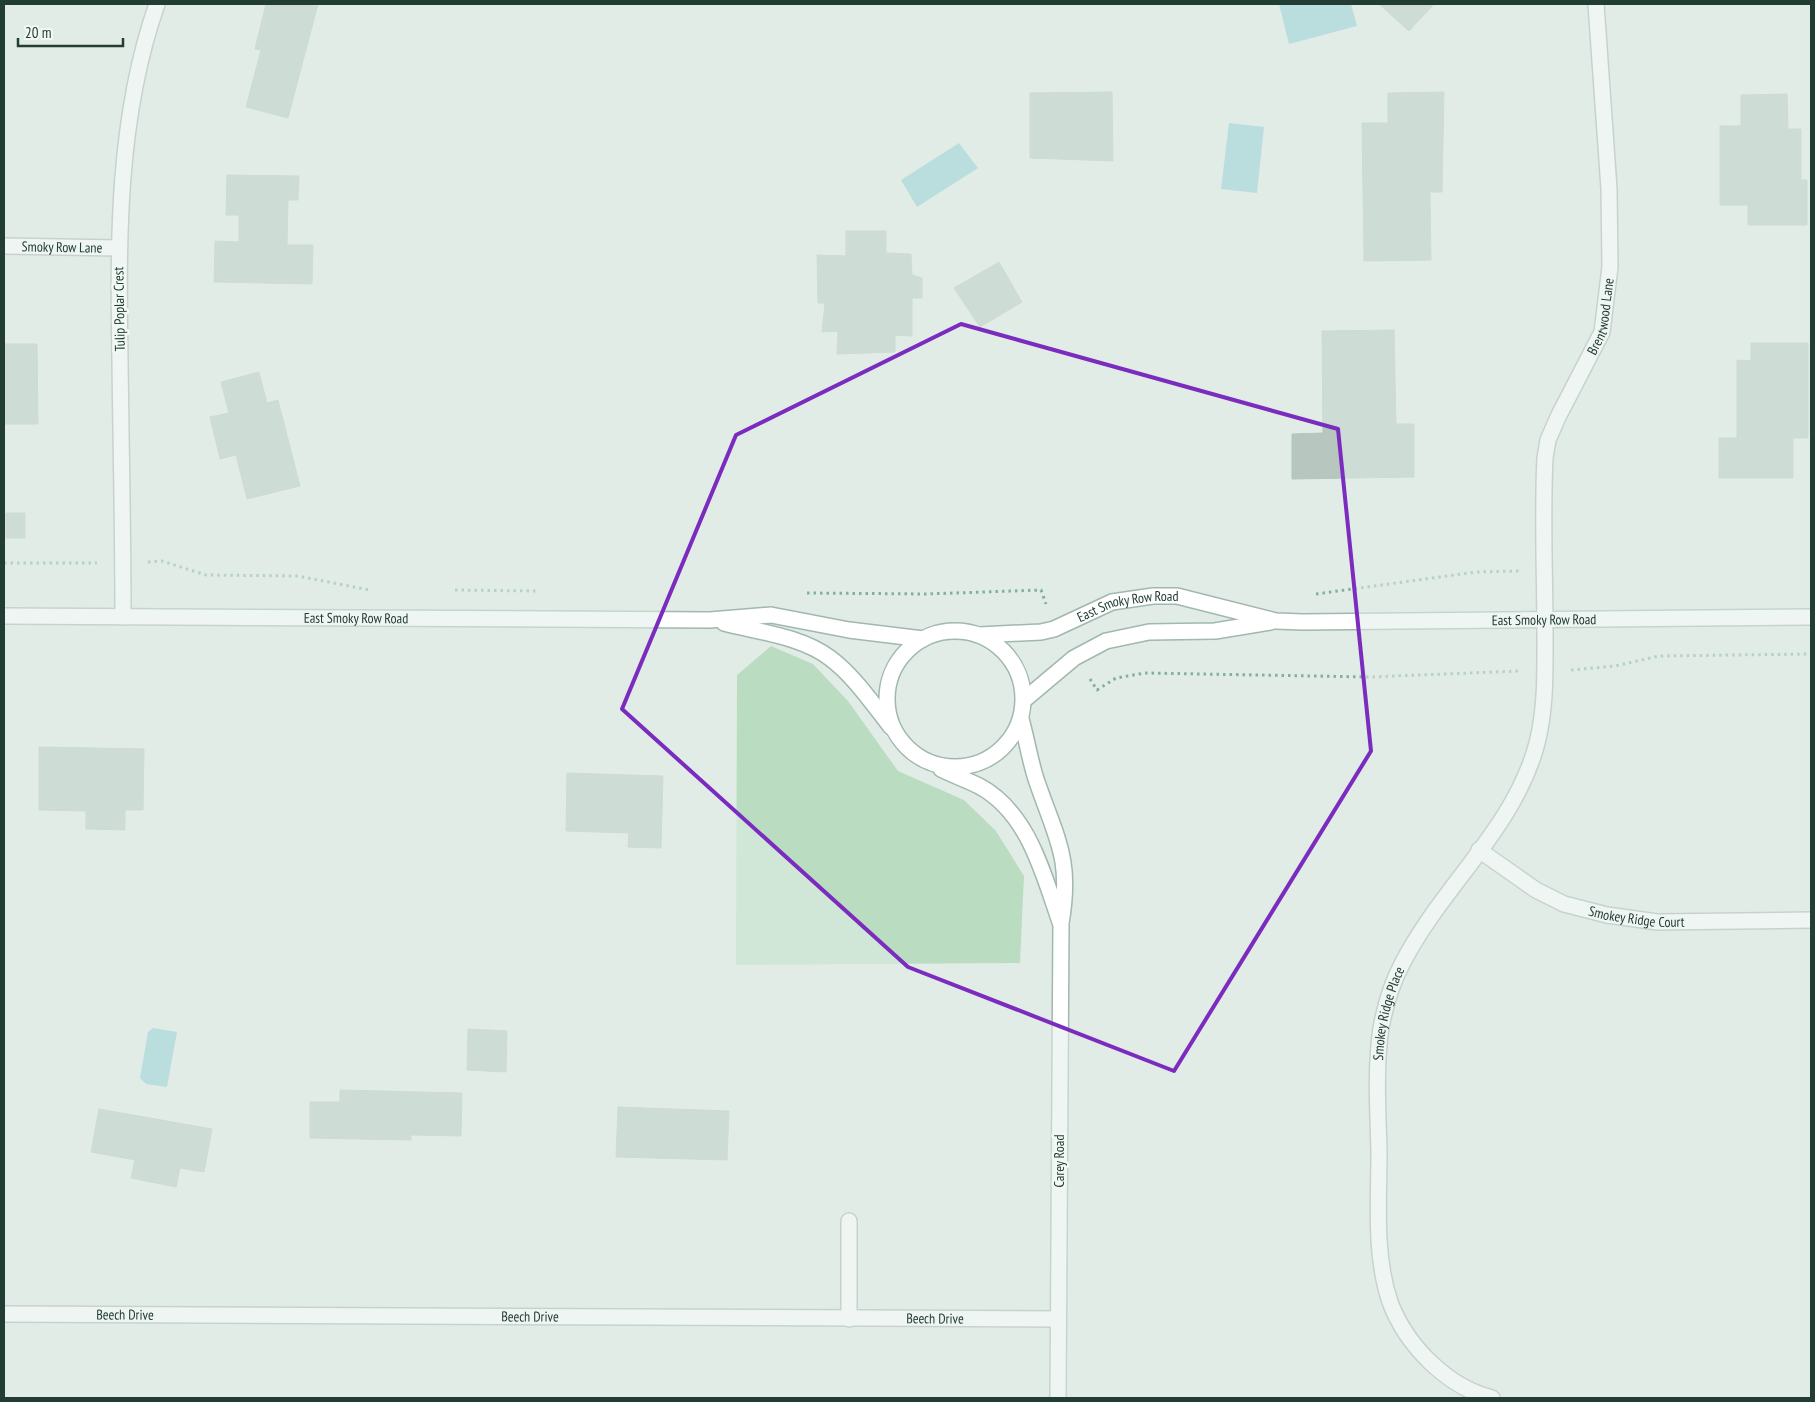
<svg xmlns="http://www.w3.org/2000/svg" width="1815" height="1402" font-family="'PT Sans Narrow',sans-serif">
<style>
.green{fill:#baddc2}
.water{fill:#89cad2}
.building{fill:#b7c7c0;stroke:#b4c6bd}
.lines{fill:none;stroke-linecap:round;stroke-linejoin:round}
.lane-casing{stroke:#a5b4ae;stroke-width:18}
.street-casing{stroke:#a5b4ae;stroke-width:18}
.secondary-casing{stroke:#a0b8ae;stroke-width:18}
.path{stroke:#82b09f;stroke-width:3;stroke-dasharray:2.5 4;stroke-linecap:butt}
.lane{stroke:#fff;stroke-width:15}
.street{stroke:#fff;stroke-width:15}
.secondary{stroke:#fff;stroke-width:15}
.marked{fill:none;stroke:#7b2cbf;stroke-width:4;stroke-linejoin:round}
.labels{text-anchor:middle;stroke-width:5;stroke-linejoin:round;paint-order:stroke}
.street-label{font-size:14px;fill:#223d34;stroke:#f2f9f5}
</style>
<rect width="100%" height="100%" fill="#e2ece7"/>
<path class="green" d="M771 646 813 664 848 701 898 771 964 800 996 831 1024 876 1020 963 736 965 737 675Z"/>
<path class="water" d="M1279 4H1351L1357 26 1289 44Z
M1229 123 1264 127 1257 193 1221 189Z
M959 143 978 168 917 207 901 180Z
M153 1028 177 1032 167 1087 146 1084 140 1078 148 1032Z"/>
<path class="building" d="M266 4H318L288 118 246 107 261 50 255 49Z
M1379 4H1434L1409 31Z
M1112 92 1113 161 1030 158V93Z
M1444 92 1442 192H1430L1431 260 1364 261 1362 123H1388V93Z
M1787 94 1788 129H1801V180H1807V225H1748V205H1720V126H1741V95Z
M227 175 299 176 298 200H288L287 245H313L312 284 214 282 215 241 239 242V215H226Z
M846 231H886V253L911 254 912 275 922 278V298H912V336L895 335V352L837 354 838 331 822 332 825 303H818L817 255 846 256Z
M999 262 1022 302 980 327 954 288Z
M1394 330 1396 424H1414V477L1292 479V434L1323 433 1322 331Z
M1751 343H1808V438H1793V478H1719V438H1737V360L1751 361Z
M4 344H37L38 424H4Z
M259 372 267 403 278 400 300 486 247 499 236 455 220 459 210 417 229 413 221 382Z
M6 513H25V538H6Z
M39 747 144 749 143 810H125V830L86 829V811L39 810Z
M567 773 663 776 661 848 628 847 629 833 566 831Z
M468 1029 507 1031 506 1072 467 1070Z
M340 1090 462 1093 461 1136 411 1135V1140L310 1138V1102H340Z
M618 1107 729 1111 727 1160 616 1157Z
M99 1109 212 1129 204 1172 180 1168 176 1187 131 1178 135 1160 91 1152Z"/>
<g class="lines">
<g class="lane-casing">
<path id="lane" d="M849 1221V1319"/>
</g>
<g class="street-casing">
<g id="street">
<path id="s1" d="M4 246 118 248"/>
<path d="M123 617C123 531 121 446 120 360 118 240 117 118 157 4"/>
<path id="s2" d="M1479 850 1536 890 1564 904 1607 915 1657 922 1811 920"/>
<path id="s3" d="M4 1314 1057 1319"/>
<path id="s4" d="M1492 1398C1447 1387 1406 1345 1390 1302 1374 1255 1379 1201 1379 1152 1378 1111 1375 1068 1381 1028 1385 1006 1392 983 1402 964 1441 887 1515 828 1537 743 1546 708 1545 671 1545 635 1545 576 1542 517 1545 458L1548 440 1558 417 1602 332 1610 267 1609 189 1596 4"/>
</g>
</g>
<g class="secondary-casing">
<g id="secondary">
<path id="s5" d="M4 616 710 620 771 615 849 630 923 639"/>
<path d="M724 623C758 632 801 636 830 658 854 676 872 703 891 727"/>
<circle cx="955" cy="699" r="68"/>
<path id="s6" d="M979 635 1041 632 1054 629 1112 602 1153 596H1177L1276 621 1303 622 1811 617"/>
<path d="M1024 700 1074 658 1106 641 1149 632 1215 631 1270 622"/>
<path d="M1021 719C1027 740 1030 762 1037 782 1057 840 1072 859 1061 923L1058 1398"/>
<path d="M941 769C953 775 967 780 979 786 1028 812 1043 873 1060 922"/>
</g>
</g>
<path class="path" d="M148 562 162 561 206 575 298 576 369 590
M4 563H97
M455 590 538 591
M807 593 926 594 1041 590 1046 604
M1316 594 1476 572 1519 571
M1571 670 1615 666 1659 656 1811 654
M1090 679 1097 690 1116 678 1145 673 1370 677 1519 671"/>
<use href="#lane" class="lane"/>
<use href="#street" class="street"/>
<use href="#secondary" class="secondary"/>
</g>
<path d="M0 0H1815V1402H0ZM961 324 1338 429 1371 751 1174 1071 908 967 622 709 736 435Z" fill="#e2ece7" fill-opacity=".55" fill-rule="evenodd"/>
<path class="marked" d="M961 324 1338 429 1371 751 1174 1071 908 967 622 709 736 435Z"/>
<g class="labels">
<g class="street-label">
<text dy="5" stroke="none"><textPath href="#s1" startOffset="58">Smoky Row Lane</textPath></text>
<text transform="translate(119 309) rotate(-91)" y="5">Tulip Poplar Crest</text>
<text dy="5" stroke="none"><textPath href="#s4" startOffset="1188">Brentwood Lane</textPath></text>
<text dy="5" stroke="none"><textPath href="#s6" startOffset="154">East Smoky Row Road</textPath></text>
<text dy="5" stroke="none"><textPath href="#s5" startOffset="352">East Smoky Row Road</textPath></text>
<text dy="5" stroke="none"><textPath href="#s6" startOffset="575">East Smoky Row Road</textPath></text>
<text dy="5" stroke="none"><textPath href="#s2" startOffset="175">Smokey Ridge Court</textPath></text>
<text dy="5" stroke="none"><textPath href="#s4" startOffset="436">Smokey Ridge Place</textPath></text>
<text transform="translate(1059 1161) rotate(-90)" y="5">Carey Road</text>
<text dy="5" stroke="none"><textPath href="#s3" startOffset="121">Beech Drive</textPath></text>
<text dy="5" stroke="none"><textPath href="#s3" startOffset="526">Beech Drive</textPath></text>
<text dy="5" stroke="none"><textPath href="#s3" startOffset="931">Beech Drive</textPath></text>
</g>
</g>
<rect width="1815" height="1402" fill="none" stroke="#223d34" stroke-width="10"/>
<path d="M18 38v8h105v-8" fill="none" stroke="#223d34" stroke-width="2.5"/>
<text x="25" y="38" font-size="15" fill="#223d34" stroke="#f2f9f5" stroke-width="4" paint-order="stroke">20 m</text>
</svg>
